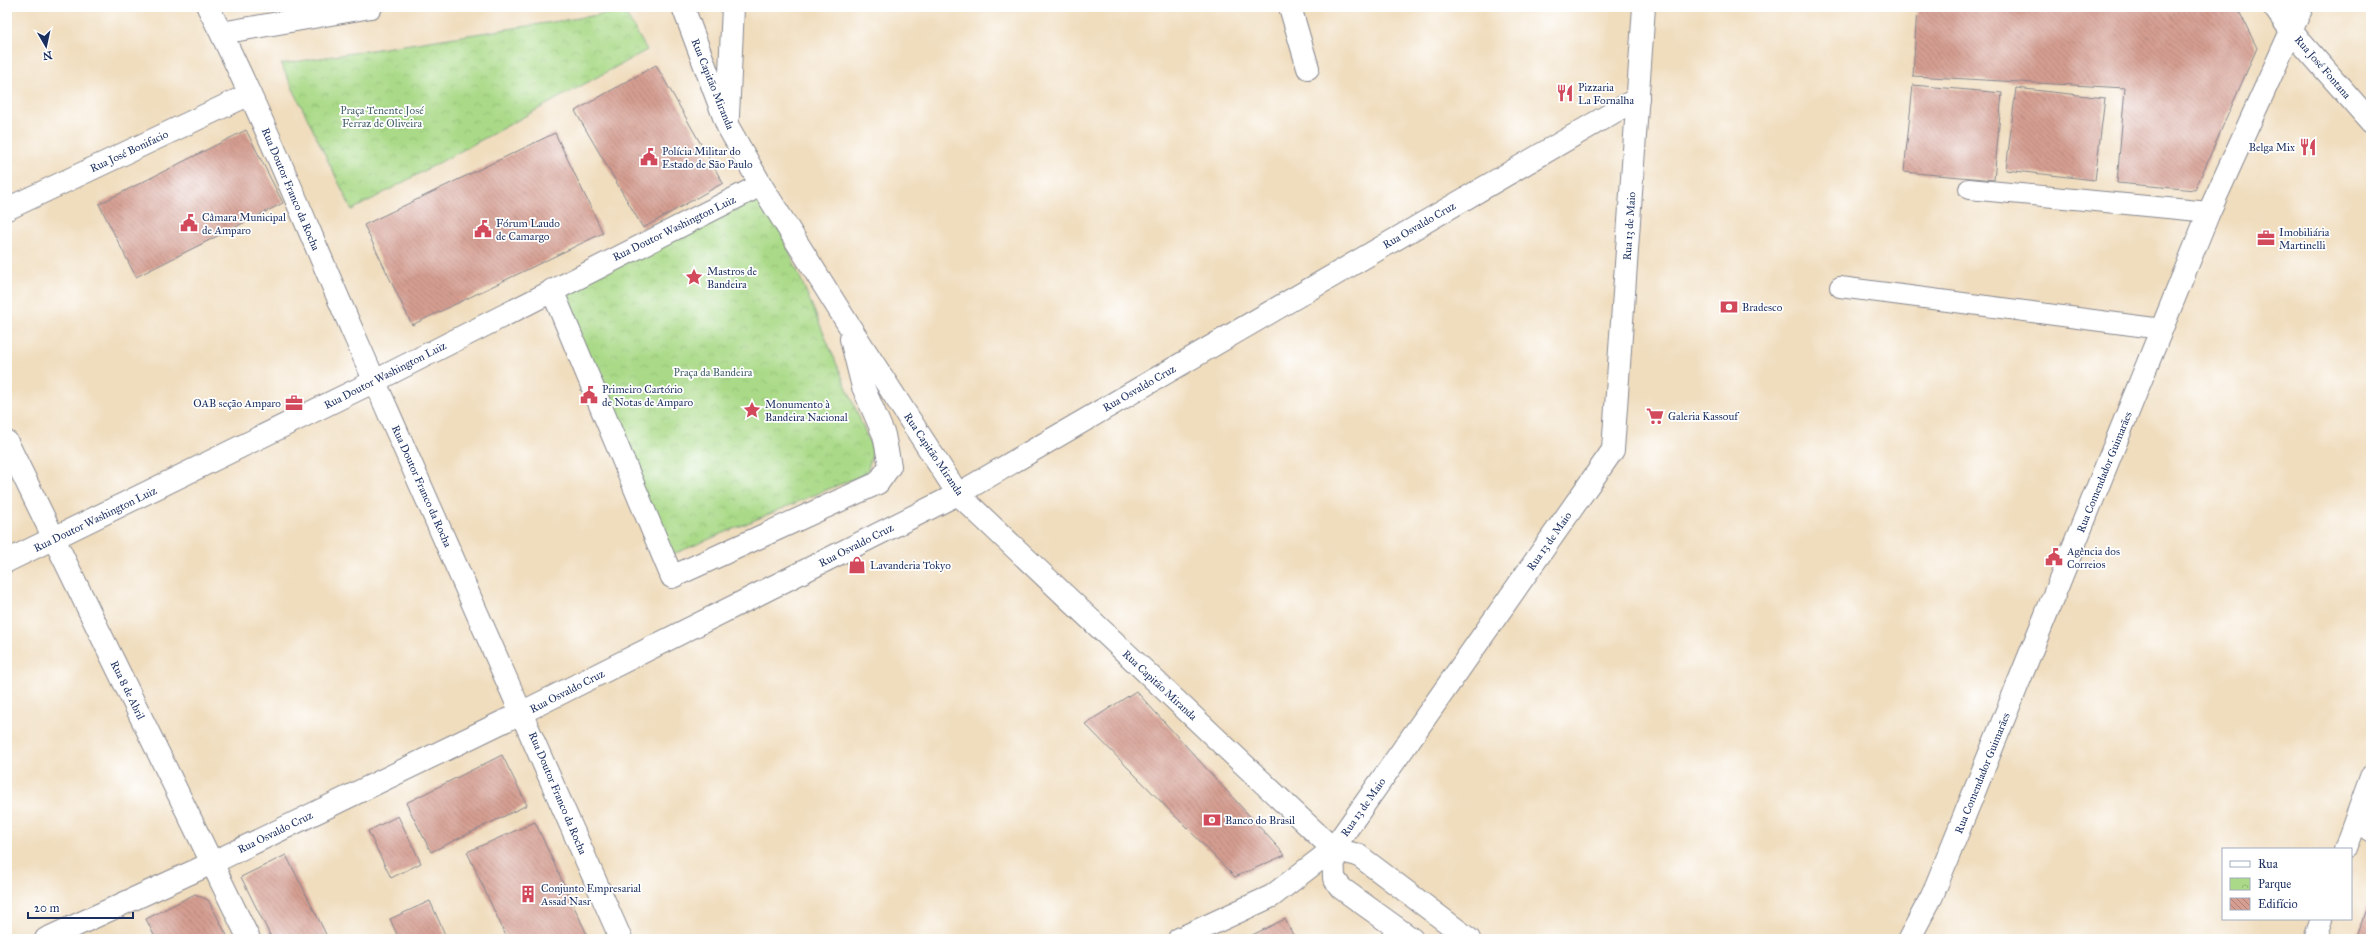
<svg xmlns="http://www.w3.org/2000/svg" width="2378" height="946" font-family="'IM FELL Great Primer',serif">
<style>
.park{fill:url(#park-crowns);stroke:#628473}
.building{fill:url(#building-back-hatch)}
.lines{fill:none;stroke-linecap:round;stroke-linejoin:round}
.lane-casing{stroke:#86868e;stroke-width:22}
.street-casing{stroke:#86868e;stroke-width:24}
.secondary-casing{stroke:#86868e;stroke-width:24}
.lane{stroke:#fff;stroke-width:20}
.street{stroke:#fff;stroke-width:22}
.secondary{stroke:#fff;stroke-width:22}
.labels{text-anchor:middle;stroke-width:3.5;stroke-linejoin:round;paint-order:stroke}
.street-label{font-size:11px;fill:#1b2f5e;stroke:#fff}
.poi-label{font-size:11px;fill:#1b2f5e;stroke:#fff;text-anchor:start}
.park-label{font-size:11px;fill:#46626b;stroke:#fff}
</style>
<defs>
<pattern id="park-crowns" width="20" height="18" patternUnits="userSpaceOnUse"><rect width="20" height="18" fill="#aada88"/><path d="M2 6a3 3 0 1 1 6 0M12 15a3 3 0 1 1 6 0" fill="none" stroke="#92bb78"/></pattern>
<pattern id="building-back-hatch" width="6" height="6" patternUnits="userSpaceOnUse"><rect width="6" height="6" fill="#d59e91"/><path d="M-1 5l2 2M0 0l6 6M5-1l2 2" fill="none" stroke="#ac817a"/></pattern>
</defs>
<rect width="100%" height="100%" fill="#fff"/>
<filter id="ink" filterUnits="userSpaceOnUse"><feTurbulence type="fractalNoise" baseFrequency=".025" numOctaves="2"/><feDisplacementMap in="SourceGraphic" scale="8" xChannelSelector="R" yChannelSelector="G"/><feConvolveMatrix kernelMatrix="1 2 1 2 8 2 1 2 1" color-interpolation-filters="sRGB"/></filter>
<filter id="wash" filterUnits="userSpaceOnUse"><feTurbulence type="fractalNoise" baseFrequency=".012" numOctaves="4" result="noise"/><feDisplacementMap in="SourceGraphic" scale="16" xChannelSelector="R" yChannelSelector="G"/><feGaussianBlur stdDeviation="0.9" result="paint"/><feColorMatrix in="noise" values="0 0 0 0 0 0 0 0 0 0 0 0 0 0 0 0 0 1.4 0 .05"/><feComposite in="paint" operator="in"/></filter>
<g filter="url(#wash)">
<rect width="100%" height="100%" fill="#f0ddbe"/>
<path class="park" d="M624 11 647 50 352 210 281 64Z
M761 185 873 450 867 473 664 558 552 290Z"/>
<g id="blocks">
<path class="building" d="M1917 7H2237L2257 48 2195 190 2117 183 2125 88 1913 76Z
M656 65 723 183 643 228 575 111Z
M1913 85 2002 93 1994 180 1904 172Z
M2016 88 2105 98 2095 180 2006 170Z
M246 130 283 203 136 277 99 204Z
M555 133 603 233 412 325 364 225Z
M1136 691 1285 855 1235 877 1085 724Z
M502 755 527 805 431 852 406 803Z
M398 816 421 863 391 878 368 831Z
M535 822 589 939H500L506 936 467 852Z
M286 855 323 928 328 939H272L241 877Z
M195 894 208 900 229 939H156L146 919Z
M430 901 447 939H399L390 919Z
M2368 904 2371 905 2370 939H2356Z
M1285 919 1295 939H1244Z"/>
</g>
</g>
<g filter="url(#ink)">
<use href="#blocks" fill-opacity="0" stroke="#86868e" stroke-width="1"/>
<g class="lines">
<g class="lane-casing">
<path id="lane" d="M1969 189 2209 212
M1840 287 2162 329
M2355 821 2371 832"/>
</g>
<g class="street-casing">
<path id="street" d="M208 7C263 115 307 228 356 339 444 539 534 738 621 939
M683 7 727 125 761 185 848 324 958 494 1333 849 1272 896 1179 939
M1290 7 1308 68
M2274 7 2291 31
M221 33 371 7
M728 116 733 7
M7 209 250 94
M552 290 672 577 878 483 890 466 884 435 863 387 851 339
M7 442 249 939
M7 561 375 381 761 185
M2345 849 2371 777
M46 939 212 863 523 712 958 494 1638 98
M2315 939 2322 919"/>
</g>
<g class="secondary-casing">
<path id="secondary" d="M2291 31 2371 122
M1333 849 1613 450 1644 7
M1333 849 1358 855 1469 939
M1333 849 1334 878 1341 888 1412 939
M1909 939 1932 896 2209 212 2302 7"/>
</g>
<use href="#lane" class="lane"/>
<use href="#street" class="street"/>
<use href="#secondary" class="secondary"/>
</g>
</g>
<defs>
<g id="restaurant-bare" transform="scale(1.38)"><path d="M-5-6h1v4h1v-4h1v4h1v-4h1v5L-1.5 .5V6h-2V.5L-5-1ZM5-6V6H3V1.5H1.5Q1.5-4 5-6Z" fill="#d1495b" stroke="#fff" stroke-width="2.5" paint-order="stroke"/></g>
<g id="civic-bare" transform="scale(1.38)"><path d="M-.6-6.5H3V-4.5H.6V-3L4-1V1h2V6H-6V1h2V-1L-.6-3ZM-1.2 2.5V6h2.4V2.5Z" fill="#d1495b" stroke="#fff" stroke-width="2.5" paint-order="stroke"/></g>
<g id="office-bare" transform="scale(1.38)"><path d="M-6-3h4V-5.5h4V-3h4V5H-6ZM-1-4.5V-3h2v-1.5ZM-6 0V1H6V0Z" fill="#d1495b" stroke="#fff" stroke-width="2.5" paint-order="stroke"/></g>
<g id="sight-bare" transform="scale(1.38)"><path d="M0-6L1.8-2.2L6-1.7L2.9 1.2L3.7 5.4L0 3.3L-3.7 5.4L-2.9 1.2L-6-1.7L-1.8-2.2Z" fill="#d1495b" stroke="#fff" stroke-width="2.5" paint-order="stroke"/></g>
<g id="bank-bare" transform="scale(1.38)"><path d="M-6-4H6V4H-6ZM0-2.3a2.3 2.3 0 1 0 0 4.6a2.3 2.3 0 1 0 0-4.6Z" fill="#d1495b" stroke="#fff" stroke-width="2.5" paint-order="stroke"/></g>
<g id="supermarket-bare" transform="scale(1.38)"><path d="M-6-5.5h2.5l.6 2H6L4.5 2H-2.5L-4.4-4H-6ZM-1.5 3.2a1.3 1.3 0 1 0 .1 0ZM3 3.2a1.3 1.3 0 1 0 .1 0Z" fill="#d1495b" stroke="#fff" stroke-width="2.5" paint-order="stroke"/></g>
<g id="shop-bare" transform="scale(1.38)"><path d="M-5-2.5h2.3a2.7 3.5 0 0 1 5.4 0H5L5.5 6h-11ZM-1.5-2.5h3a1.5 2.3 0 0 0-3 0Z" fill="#d1495b" stroke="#fff" stroke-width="2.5" paint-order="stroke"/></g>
<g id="building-bare" transform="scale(1.38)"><path d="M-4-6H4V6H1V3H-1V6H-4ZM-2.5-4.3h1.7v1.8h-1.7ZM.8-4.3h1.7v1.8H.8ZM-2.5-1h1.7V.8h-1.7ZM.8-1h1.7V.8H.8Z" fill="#d1495b" stroke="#fff" stroke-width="2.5" paint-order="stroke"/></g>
</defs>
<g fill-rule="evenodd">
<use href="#restaurant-bare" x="1565" y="93"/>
<use href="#restaurant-bare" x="2308" y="147"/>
<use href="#civic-bare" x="649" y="157"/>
<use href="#civic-bare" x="189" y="223"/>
<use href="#civic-bare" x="483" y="229"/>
<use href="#office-bare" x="2266" y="238"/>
<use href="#sight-bare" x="694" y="277"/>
<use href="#bank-bare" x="1729" y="307"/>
<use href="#civic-bare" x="589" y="395"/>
<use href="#office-bare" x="294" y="403"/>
<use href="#sight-bare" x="752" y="410"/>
<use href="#supermarket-bare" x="1655" y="416"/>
<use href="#civic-bare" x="2054" y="557"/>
<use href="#shop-bare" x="857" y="565"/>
<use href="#bank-bare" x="1212" y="820"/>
<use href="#building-bare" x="528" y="894"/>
</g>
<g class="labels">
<g class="street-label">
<text transform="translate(2323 67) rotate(49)" y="4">Rua José Fontana</text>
<text transform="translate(713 84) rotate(68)" y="4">Rua Capitão Miranda</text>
<text transform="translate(129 151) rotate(-25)" y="4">Rua José Bonifacio</text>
<text transform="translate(291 189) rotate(67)" y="4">Rua Doutor Franco da Rocha</text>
<text transform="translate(1419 225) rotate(-30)" y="4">Rua Osvaldo Cruz</text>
<text transform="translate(1629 226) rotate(-86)" y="4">Rua 13 de Maio</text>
<text transform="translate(674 228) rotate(-26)" y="4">Rua Doutor Washington Luiz</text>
<text transform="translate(385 375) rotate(-27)" y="4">Rua Doutor Washington Luiz</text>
<text transform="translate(1139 388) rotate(-30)" y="4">Rua Osvaldo Cruz</text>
<text transform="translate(934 454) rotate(56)" y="4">Rua Capitão Miranda</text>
<text transform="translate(2104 472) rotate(-68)" y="4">Rua Comendador Guimarães</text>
<text transform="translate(422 486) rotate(66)" y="4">Rua Doutor Franco da Rocha</text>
<text transform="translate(95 519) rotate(-26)" y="4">Rua Doutor Washington Luiz</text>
<text transform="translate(1549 541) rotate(-55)" y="4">Rua 13 de Maio</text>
<text transform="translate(856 545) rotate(-27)" y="4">Rua Osvaldo Cruz</text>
<text transform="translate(1160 685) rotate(43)" y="4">Rua Capitão Miranda</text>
<text transform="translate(128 690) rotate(64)" y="4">Rua 8 de Abril</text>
<text transform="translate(567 691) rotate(-27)" y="4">Rua Osvaldo Cruz</text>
<text transform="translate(1982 773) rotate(-68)" y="4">Rua Comendador Guimarães</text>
<text transform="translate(558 793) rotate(67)" y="4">Rua Doutor Franco da Rocha</text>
<text transform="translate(1363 807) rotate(-55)" y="4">Rua 13 de Maio</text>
<text transform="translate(275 832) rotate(-26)" y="4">Rua Osvaldo Cruz</text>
</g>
<g class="poi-label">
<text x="1578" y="91">Pizzaria<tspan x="1578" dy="13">La Fornalha</tspan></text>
<text x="2295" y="151" text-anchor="end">Belga Mix</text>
<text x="662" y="155">Polícia Militar do<tspan x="662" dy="13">Estado de São Paulo</tspan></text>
<text x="202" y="221">Câmara Municipal<tspan x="202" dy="13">de Amparo</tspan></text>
<text x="496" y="227">Fórum Laudo<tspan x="496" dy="13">de Camargo</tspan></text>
<text x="2279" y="236">Imobiliária<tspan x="2279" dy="13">Martinelli</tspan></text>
<text x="707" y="275">Mastros de<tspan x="707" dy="13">Bandeira</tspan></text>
<text x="1742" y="311">Bradesco</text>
<text x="602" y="393">Primeiro Cartório<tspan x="602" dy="13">de Notas de Amparo</tspan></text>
<text x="281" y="407" text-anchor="end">OAB seção Amparo</text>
<text x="765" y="408">Monumento à<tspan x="765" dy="13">Bandeira Nacional</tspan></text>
<text x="1668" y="420">Galeria Kassouf</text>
<text x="2067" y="555">Agência dos<tspan x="2067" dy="13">Correios</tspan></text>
<text x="870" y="569">Lavanderia Tokyo</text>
<text x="1225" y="824">Banco do Brasil</text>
<text x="541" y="892">Conjunto Empresarial<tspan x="541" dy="13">Assad Nasr</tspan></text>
</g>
<g class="park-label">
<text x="382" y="114">Praça Tenente José<tspan x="382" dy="13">Ferraz de Oliveira</tspan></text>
<text x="713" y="376">Praça da Bandeira</text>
</g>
</g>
<rect width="2378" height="946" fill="none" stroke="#fff" stroke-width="24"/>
<rect x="2222" y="848" width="130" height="72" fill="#ffffff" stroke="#a4acbf"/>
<rect x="2230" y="861" width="20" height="6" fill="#ffffff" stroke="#a4acbf"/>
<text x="2258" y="868" font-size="12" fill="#1b2f5e">Rua</text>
<rect x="2230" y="878" width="20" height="12" fill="url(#park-crowns)" stroke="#a4acbf"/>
<text x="2258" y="888" font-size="12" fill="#1b2f5e">Parque</text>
<rect x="2230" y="898" width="20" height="12" fill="url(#building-back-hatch)" stroke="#a4acbf"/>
<text x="2258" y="908" font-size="12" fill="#1b2f5e">Edifício</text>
<g transform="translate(46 46) rotate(171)" stroke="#ffffff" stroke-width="3" paint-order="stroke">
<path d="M0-3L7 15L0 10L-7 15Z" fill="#1b2f5e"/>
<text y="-6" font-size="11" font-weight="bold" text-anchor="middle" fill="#1b2f5e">N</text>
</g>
<path d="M28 912v6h105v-6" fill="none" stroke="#1b2f5e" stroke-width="2"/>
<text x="34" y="912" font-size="12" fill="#1b2f5e" stroke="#ffffff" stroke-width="3" paint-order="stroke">20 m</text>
</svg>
